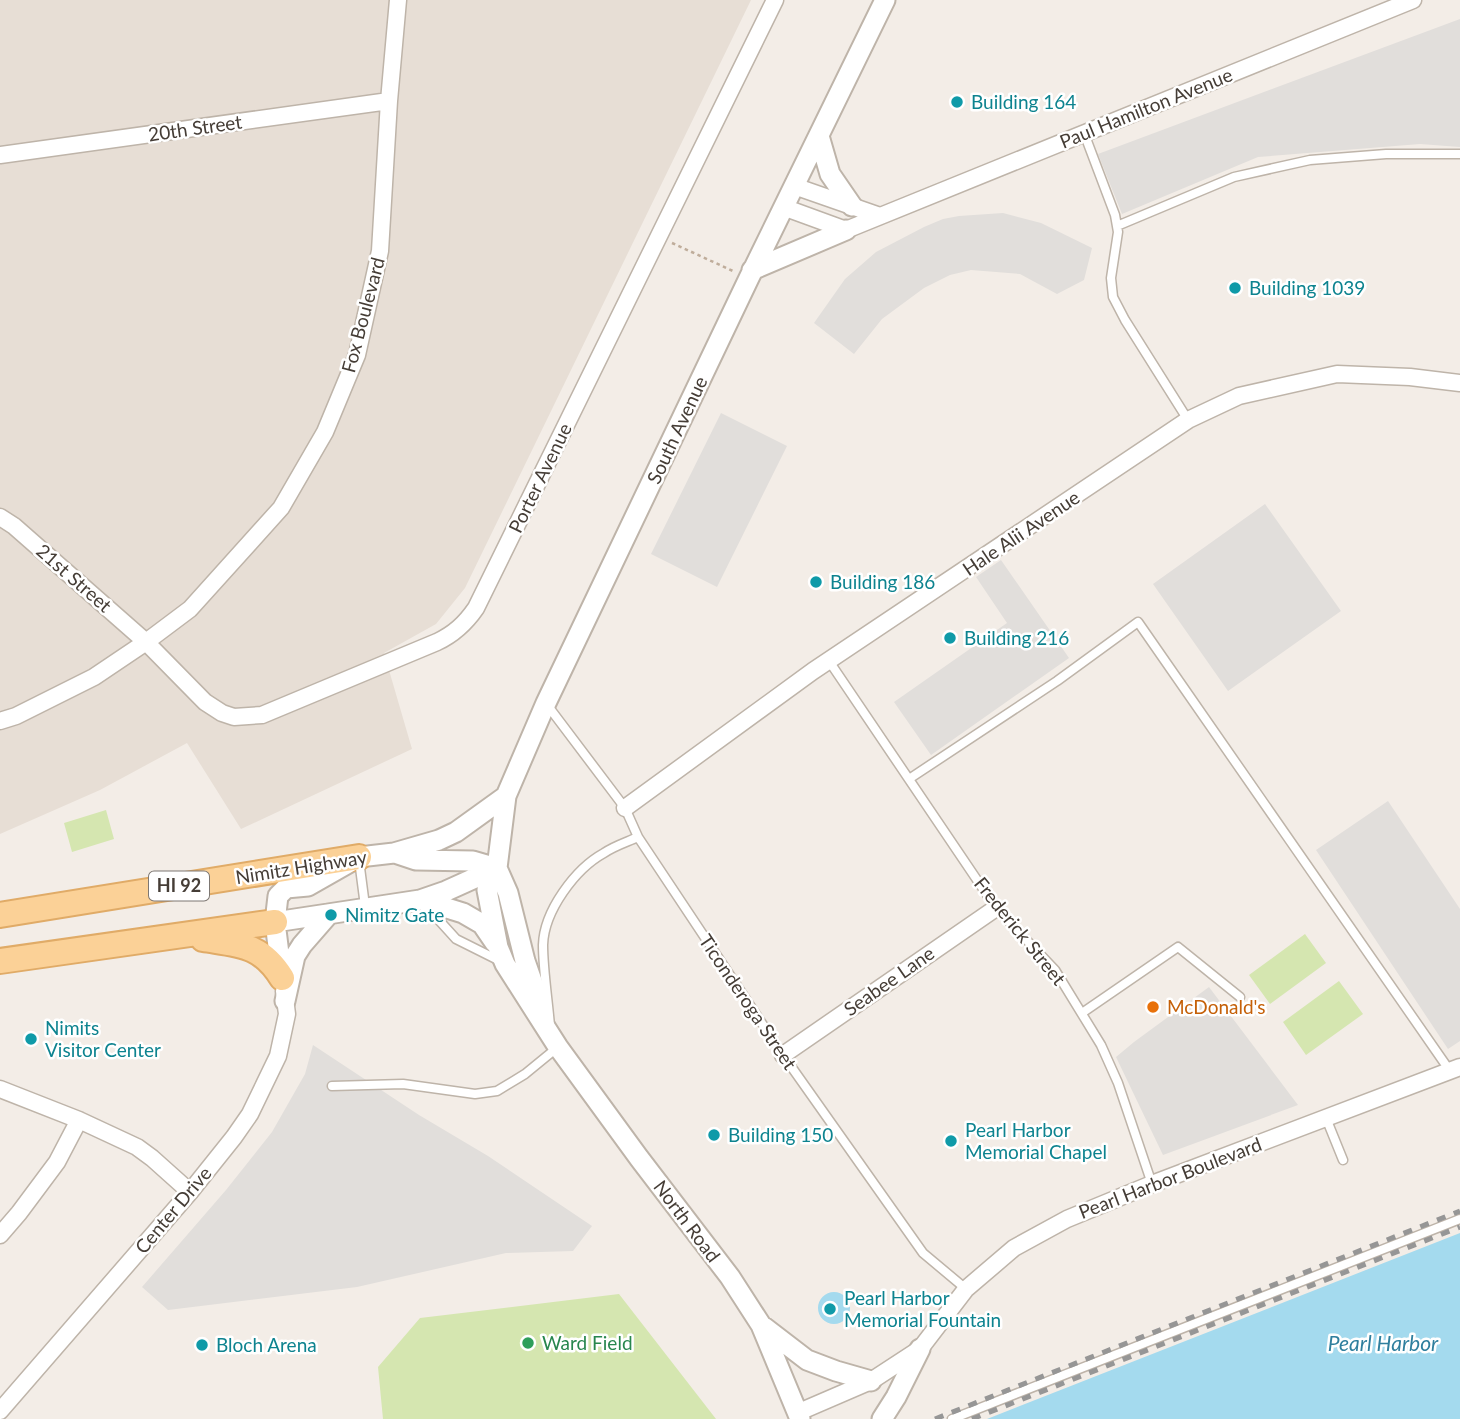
<svg xmlns="http://www.w3.org/2000/svg" width="1460" height="1419" font-family="Lato,sans-serif">
<style>
.residential{fill:#e7ded5}
.green{fill:#d5e6b0}
.parking{fill:#e1dedb}
.water{fill:#a4daee}
.lines{fill:none;stroke-linecap:round;stroke-linejoin:round}
.service-casing{stroke:#beb4a9;stroke-width:11}
.minor-casing{stroke:#beb4a9;stroke-width:19}
.tertiary-casing{stroke:#beb4a9;stroke-width:23}
.primary-casing{stroke:#e0ab67;stroke-width:28}
.path{stroke:#bfad9b;stroke-width:2.5;stroke-dasharray:3.5 3.5;stroke-linecap:butt}
.service{stroke:#fff;stroke-width:8}
.minor{stroke:#fff;stroke-width:16}
.tertiary{stroke:#fff;stroke-width:19}
.primary{stroke:#fbd197;stroke-width:24}
.rail{stroke:#969696;stroke-width:5;stroke-dasharray:9 9;stroke-linecap:butt}
.culture-dot{fill:#0f9aa8;stroke:#fff;stroke-width:2.5}
.food-dot{fill:#e8710a;stroke:#fff;stroke-width:2.5}
.leisure-dot{fill:#2e9e5b;stroke:#fff;stroke-width:2.5}
.labels{text-anchor:middle;stroke-width:5;stroke-linejoin:round;paint-order:stroke}
.shield{fill:#fff;stroke:#7d7772;stroke-width:2}
.shield-label{font-size:18px;font-weight:bold;fill:#453d36}
.culture-label{font-size:19px;fill:#0d838f;stroke:#fff;text-anchor:start}
.street-label{font-size:19px;fill:#453d36;stroke:#fff}
.food-label{font-size:19px;fill:#c56008;stroke:#fff;text-anchor:start}
.leisure-label{font-size:19px;fill:#27864d;stroke:#fff;text-anchor:start}
.water-label{font-size:21px;font-style:italic;fill:#2f7f9e;stroke:#fff}
</style>
<rect width="100%" height="100%" fill="#f3ede7"/>
<path class="residential" d="M0 0H751L465 588 436 624 384 653 412 749 241 829 187 743 100 790 0 834Z"/>
<path class="green" d="M106 810 114 839 72 852 64 823Z
M1305 934 1326 963 1270 1004 1249 975Z
M1339 981 1363 1014 1306 1055 1283 1022Z
M619 1294 716 1419H383L378 1367 420 1318Z"/>
<path class="parking" d="M1460 19V147L1420 144 1258 157 1122 214 1098 154Z
M1003 213 1041 223 1092 248 1084 280 1057 294 1020 274 971 270 950 275 924 288 882 319 854 354 814 323 845 279 876 252 924 227 943 219 959 216Z
M721 413 787 446 717 587 651 554Z
M1265 504 1341 611 1228 691 1153 584Z
M1001 560 1069 658 931 755 894 702 1007 623 976 577Z
M1388 801 1460 909V1041L1448 1049 1316 850Z
M1209 987 1298 1105 1163 1155 1116 1057 1134 1042Z
M313 1045 419 1115 488 1156 592 1226 573 1251 506 1253 357 1287 168 1310 142 1287 226 1190 272 1132 305 1074Z"/>
<path class="water" d="M1460 1233V1419H987Z
M818 1308a16 16 0 1 1 32 0a16 16 0 1 1-32 0Z"/>
<g class="lines">
<g class="service-casing">
<path id="service" d="M1084 133 1115 215 1118 232 1111 278 1113 297 1125 320 1188 420
M1117 226 1234 177 1310 160 1386 154H1460
M829 661 996 908 1055 970 1101 1045 1118 1083 1152 1184
M548 706 625 808 638 837 783 1055 923 1253 966 1289
M909 779 1057 681 1138 622 1450 1071
M359 860 365 906
M427 907 456 939 500 961
M1082 1013 1178 947 1240 997
M550 1026C548 1001 543 969 543 945 544 911 575 869 604 853 614 846 627 842 638 837
M332 1086 403 1084 475 1094 497 1091 525 1074 558 1047
M1326 1118 1343 1160
M952 1419 1460 1219"/>
</g>
<g class="minor-casing">
<path id="minor" d="M0 155 389 101
M794 186 880 216
M783 207 846 230 1413 0
M0 517 14 526 146 642 205 702 222 713 234 717 262 715 437 642C454 634 465 624 476 608L775 0
M0 721 16 716 94 677 146 642 190 609 281 508 325 432 357 355 380 251 389 101 398 0
M625 808 813 671 1188 420 1239 396 1337 374 1410 377 1460 383
M783 1055 996 908
M0 1089 79 1120 137 1147 152 1158 190 1192
M0 1235 19 1213 57 1162 79 1120
M0 1411 190 1192 234 1137 250 1114 278 1056 287 1014 284 991
M799 1412 871 1381 920 1349 966 1289 1014 1248 1067 1219 1152 1184 1460 1067"/>
</g>
<g class="tertiary-casing">
<path id="tertiary" d="M819 136 830 174 852 206
M752 270 846 230
M395 853 416 860 473 861 497 868
M497 868 508 893 525 961 540 1004
M421 900 463 913 482 924 495 943
M275 922 420 900 446 891 497 868
M282 978 275 922 278 896 286 888 308 886 359 857 394 853 439 840 456 832 506 796
M285 1001 295 956 302 945 329 914
M764 1327 807 1360 836 1371 871 1381
M800 1419 761 1325 730 1277 639 1158 558 1047 505 964 498 947 487 890 497 868 506 796 546 703 749 278 885 0
M882 1419 896 1397 920 1349"/>
</g>
<g class="primary-casing">
<path id="primary" d="M0 915 359 857
M203 939C240 945 261 944 282 978
M0 961 275 922"/>
</g>
<path class="path" d="M672 243 733 271"/>
<use href="#service" class="service"/>
<use href="#minor" class="minor"/>
<use href="#tertiary" class="tertiary"/>
<use href="#primary" class="primary"/>
<path class="rail" d="M935 1419 1460 1211
M972 1419 1460 1227"/>
</g>
<g class="culture-dot">
<circle cx="957" cy="102" r="7"/>
<circle cx="1235" cy="288" r="7"/>
<circle cx="816" cy="582" r="7"/>
<circle cx="950" cy="638" r="7"/>
<circle cx="331" cy="915" r="7"/>
<circle cx="31" cy="1039" r="7"/>
<circle cx="714" cy="1135" r="7"/>
<circle cx="951" cy="1141" r="7"/>
<circle cx="830" cy="1309" r="7"/>
<circle cx="202" cy="1345" r="7"/>
</g>
<circle class="food-dot" cx="1153" cy="1007" r="7"/>
<circle class="leisure-dot" cx="528" cy="1343" r="7"/>
<g class="labels">
<rect class="shield" x="149" y="871.5" width="60" height="29" rx="5"/>
<g class="shield-label">
<text x="179" y="892">HI 92</text>
</g>
<g class="culture-label">
<text x="971" y="109">Building 164</text>
<text x="1249" y="295">Building 1039</text>
<text x="830" y="589">Building 186</text>
<text x="964" y="645">Building 216</text>
<text x="345" y="922">Nimitz Gate</text>
<text x="45" y="1035">Nimits<tspan x="45" dy="22">Visitor Center</tspan></text>
<text x="965" y="1137">Pearl Harbor<tspan x="965" dy="22">Memorial Chapel</tspan></text>
<text x="728" y="1142">Building 150</text>
<text x="844" y="1305">Pearl Harbor<tspan x="844" dy="22">Memorial Fountain</tspan></text>
<text x="216" y="1352">Bloch Arena</text>
</g>
<g class="street-label">
<text transform="translate(1146 108) rotate(-22)" y="7">Paul Hamilton Avenue</text>
<text transform="translate(195 128) rotate(-8)" y="7">20th Street</text>
<text transform="translate(363 315) rotate(-75)" y="7">Fox Boulevard</text>
<text transform="translate(677 430) rotate(-65)" y="7">South Avenue</text>
<text transform="translate(540 478) rotate(-64)" y="7">Porter Avenue</text>
<text transform="translate(1021 533) rotate(-34)" y="7">Hale Alii Avenue</text>
<text transform="translate(74 578) rotate(41)" y="7">21st Street</text>
<text transform="translate(301 867) rotate(-9)" y="7">Nimitz Highway</text>
<text transform="translate(1020 931) rotate(51)" y="7">Frederick Street</text>
<text transform="translate(889 981) rotate(-35)" y="7">Seabee Lane</text>
<text transform="translate(748 1002) rotate(56)" y="7">Ticonderoga Street</text>
<text transform="translate(1170 1178) rotate(-21)" y="7">Pearl Harbor Boulevard</text>
<text transform="translate(173 1210) rotate(-50)" y="7">Center Drive</text>
<text transform="translate(687 1221) rotate(53)" y="7">North Road</text>
</g>
<g class="food-label">
<text x="1167" y="1014">McDonald's</text>
</g>
<g class="leisure-label">
<text x="542" y="1350">Ward Field</text>
</g>
<g class="water-label">
<text x="1383" y="1351">Pearl Harbor</text>
</g>
</g>
</svg>
